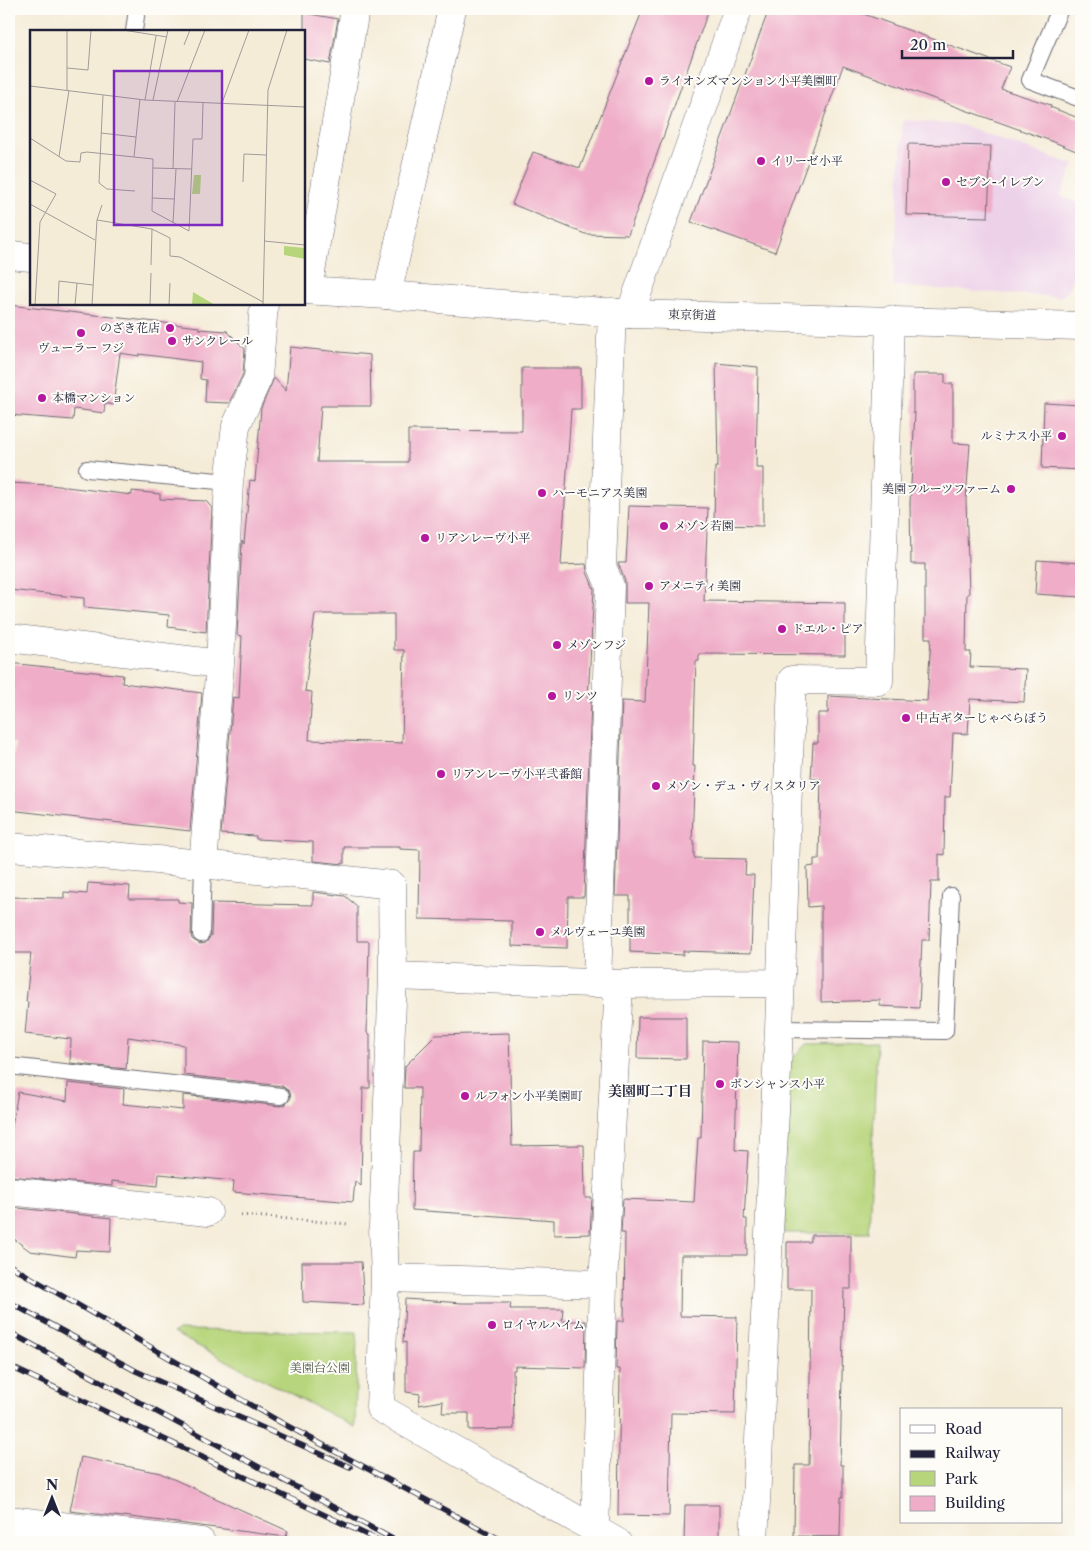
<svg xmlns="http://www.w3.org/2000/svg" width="1090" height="1551" font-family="'Libre Caslon Text','Noto Serif JP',serif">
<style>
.built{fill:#edd1e9}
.green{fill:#b7d57b;stroke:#6c7c5b}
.building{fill:#efadc8;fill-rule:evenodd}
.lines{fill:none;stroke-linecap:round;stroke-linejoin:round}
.lane-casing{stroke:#6c6972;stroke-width:18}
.street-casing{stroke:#6c6972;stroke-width:29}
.secondary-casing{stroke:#6c6972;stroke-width:29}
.path{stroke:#6c6972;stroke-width:3;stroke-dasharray:1 4;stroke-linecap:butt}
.lane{stroke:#fff;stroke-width:16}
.street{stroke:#fff;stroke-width:28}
.secondary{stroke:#fff;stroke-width:28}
.rail-casing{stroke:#22223b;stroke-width:5.5}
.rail{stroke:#fdfcf7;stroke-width:4;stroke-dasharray:11;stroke-linecap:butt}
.poi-dot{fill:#b5179e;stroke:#fdfcf7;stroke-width:2}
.labels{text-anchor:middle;stroke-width:4;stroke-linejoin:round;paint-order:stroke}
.poi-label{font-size:12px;fill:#22223b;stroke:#fdfcf7;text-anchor:start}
.street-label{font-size:12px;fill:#22223b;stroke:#fdfcf7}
.park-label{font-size:12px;fill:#4f584e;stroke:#fdfcf7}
.neighbourhood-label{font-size:14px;font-weight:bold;fill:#22223b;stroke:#fdfcf7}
.inset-road{fill:none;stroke:#a19b99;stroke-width:1}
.view{fill:#7b2cbf;fill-opacity:0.15;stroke:#7b2cbf;stroke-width:2.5}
.inset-edge{fill:none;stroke:#22223b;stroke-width:2.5}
</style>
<rect width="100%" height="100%" fill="#fdfcf7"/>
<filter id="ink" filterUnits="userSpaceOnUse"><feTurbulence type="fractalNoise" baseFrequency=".02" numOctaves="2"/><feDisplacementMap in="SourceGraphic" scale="10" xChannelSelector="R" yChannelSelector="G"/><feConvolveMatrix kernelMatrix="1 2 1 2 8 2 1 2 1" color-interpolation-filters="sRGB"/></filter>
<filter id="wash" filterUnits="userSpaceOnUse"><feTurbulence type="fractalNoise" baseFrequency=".0096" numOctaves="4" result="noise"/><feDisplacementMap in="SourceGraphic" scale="20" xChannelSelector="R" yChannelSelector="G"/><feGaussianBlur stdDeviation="1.12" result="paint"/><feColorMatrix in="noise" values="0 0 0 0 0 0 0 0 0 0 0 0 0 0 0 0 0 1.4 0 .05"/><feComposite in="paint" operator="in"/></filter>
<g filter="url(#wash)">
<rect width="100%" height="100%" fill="#f5ecd8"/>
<path class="built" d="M903 120 962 125 1074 165 1060 196 1081 204V257L1067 292 1060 297 893 286Z"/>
<path class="green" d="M877 1042 869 1233H784L787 1064 806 1044Z
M178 1330 357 1332 355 1427 173 1333Z"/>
<g id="blocks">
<path class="building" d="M643 9H709L628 235 585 234 512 204 533 152 580 168Z
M769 9H850L1010 67 1001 89 1051 105 1050 107 1081 119V153L1054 142 843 66 775 252 691 222Z
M304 13 338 19 330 64 304 59Z
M908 144 991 146 988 217 906 215Z
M9 305 199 327V329L227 331 245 349 243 374 229 403 205 402 206 380 200 379 201 362 139 354V356L120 353 113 405 105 403 104 413 74 409 73 420 9 415Z
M290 347 370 355 371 406H321L317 462H408V430L522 431V368H581V409H571L561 565 586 564 587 572 594 589 588 700H591L584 897H568L567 948 512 946V921L419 919 420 850 400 849V847H344V864L313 861V842L256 839V836L221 834 233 697 239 698 242 636 237 635 242 541 244 544 250 480 255 481 261 408 274 378 286 391ZM315 614H394V650H404L402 743 309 740 312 692 305 691Z
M716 363 758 367 756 468H763V526L714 525 715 467H718Z
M913 374H945V384H953V443L970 444 966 500 969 594H967L966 652H971L970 667 1026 669 1024 702 970 699 968 734 953 733 950 797H945L944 855 939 854V882H931L929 940H922L919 1008 880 1006V1000L821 1002V906L808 907 807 867 814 866V859H819L821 779H811L813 743H818V713H828V696L927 701 931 638H925V564H911L910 503 915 413H913Z
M1044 403 1081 405V470L1042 468Z
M9 483 50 485 132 495V491L160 494V499L206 501 212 508 206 632 168 627 169 615 84 607V598L9 590Z
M629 506 708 508 704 601 845 603V655L699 654V661H696L693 766H695L692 840H694V858L746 859 745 875H754L751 953 683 951V955L630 952V896H615L622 701 645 702 649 603H625V581L618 563H626Z
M1037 560 1081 563V597L1035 594Z
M9 663 123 675 122 683 202 693 190 831 9 810V785L15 743 9 742Z
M88 883 130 886 129 899H178V902L192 903 191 934 192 939 200 944 206 943 211 935 212 903 313 905V892L345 896 357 906V941H369L367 1033 370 1034V1088H363L361 1186 355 1181 353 1202 233 1192 234 1181 159 1174 158 1186 112 1181V1186L9 1176V1142L18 1092 67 1101 68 1083 124 1089 123 1104 183 1110V1095L280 1106 285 1105 291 1098 290 1092 282 1086 184 1075V1045L128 1037 126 1069 70 1063 71 1039 25 1034 28 1002H26L31 953H9V897L64 898V892L87 894Z
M638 1017H686V1059L637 1058Z
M509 1033 512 1146 584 1145 585 1198H592L590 1234 554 1235V1220L412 1210 413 1152H419L420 1088H404L405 1066 436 1035Z
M703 1041 738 1042 735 1150 748 1151 744 1219H747V1255H681L680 1316 737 1317 735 1414 671 1413 669 1516 618 1515 620 1369H616L617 1321H624L625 1233H621L623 1199 694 1202 698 1138H701Z
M9 1207 111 1218 110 1252 76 1250 75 1257 30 1251 9 1235Z
M812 1235H851V1289H844L840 1465H843V1497H841L840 1537 794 1536 795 1465H809L811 1289H787V1242H810Z
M302 1262H361L364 1305 303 1302Z
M405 1299 462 1303H511L510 1309H563L562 1321H586L585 1368 515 1366V1370H513L514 1429 469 1430V1413H442L443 1401 419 1405 420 1394 406 1392V1342L403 1343Z
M81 1457 160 1473 288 1531 286 1537 123 1516V1517L70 1511Z
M685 1505H719V1542H684Z"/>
</g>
</g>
<g filter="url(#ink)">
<use href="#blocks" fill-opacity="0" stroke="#6c6972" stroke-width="1"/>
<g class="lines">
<g class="lane-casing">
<path id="lane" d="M1060 9 1030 80 1081 99
M134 31 137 9
M87 469 229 482
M201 934 203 864
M779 1029 945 1031 951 896
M9 1066 281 1096"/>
</g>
<g class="street-casing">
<path id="street" d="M308 290 355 9
M387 295 452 9
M630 314 738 9
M9 638 220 664
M9 847 203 864 392 885 393 976 383 1227 385 1278 380 1408 617 1542
M203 864 220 664 229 482 236 426 258 378 264 304
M393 976 619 984 780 983
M597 983 610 586 602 566 612 312
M9 1191 208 1212
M385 1278 603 1284
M9 1520 201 1542
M595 1530 603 1284 619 984
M754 1542 779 1029 792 680 879 681 890 320"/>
</g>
<g class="secondary-casing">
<path id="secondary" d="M9 255 31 257
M304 290 387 295 630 314 1081 326"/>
</g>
<path class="path" d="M241 1215 349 1224"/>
<use href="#lane" class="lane"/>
<use href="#street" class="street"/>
<use href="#secondary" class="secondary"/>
<g class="rail-casing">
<path id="rail" d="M9 1265 280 1422 505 1542
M9 1302 136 1371 350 1467
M9 1332 398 1542
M9 1366 382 1542"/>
</g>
<use href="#rail" class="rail"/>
</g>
</g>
<g class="poi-dot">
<circle cx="649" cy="81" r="5"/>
<circle cx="761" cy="161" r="5"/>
<circle cx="946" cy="182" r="5"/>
<circle cx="170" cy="328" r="5"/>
<circle cx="81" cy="333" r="5"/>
<circle cx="172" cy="341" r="5"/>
<circle cx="42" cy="398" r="5"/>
<circle cx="1062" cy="436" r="5"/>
<circle cx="1011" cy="489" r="5"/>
<circle cx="542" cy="493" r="5"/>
<circle cx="664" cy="526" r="5"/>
<circle cx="425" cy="538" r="5"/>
<circle cx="649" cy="586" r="5"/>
<circle cx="782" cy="629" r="5"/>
<circle cx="557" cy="645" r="5"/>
<circle cx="552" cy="696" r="5"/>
<circle cx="906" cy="718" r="5"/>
<circle cx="441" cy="774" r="5"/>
<circle cx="656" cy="786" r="5"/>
<circle cx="540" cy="932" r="5"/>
<circle cx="720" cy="1084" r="5"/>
<circle cx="465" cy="1096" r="5"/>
<circle cx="492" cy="1325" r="5"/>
</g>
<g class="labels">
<g class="poi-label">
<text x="659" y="85">ライオンズマンション小平美園町</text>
<text x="771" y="165">イリーゼ小平</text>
<text x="956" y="186">セブン-イレブン</text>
<text x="160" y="332" text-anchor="end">のざき花店</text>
<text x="182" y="345">サンクレール</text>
<text x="81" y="352" text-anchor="middle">ヴューラー フジ</text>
<text x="52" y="402">本橋マンション</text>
<text x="1052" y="440" text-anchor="end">ルミナス小平</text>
<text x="1001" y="493" text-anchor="end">美園フルーツファーム</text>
<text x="552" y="497">ハーモニアス美園</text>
<text x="674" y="530">メゾン若園</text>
<text x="435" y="542">リアンレーヴ小平</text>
<text x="659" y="590">アメニティ美園</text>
<text x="792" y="633">ドエル・ピア</text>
<text x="567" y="649">メゾンフジ</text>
<text x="562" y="700">リンツ</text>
<text x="916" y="722">中古ギターじゃべらぼう</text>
<text x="451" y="778">リアンレーヴ小平弐番館</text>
<text x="666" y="790">メゾン・デュ・ヴィスタリア</text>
<text x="550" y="936">メルヴェーユ美園</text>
<text x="730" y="1088">ボンシャンス小平</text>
<text x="475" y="1100">ルフォン小平美園町</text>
<text x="502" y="1329">ロイヤルハイム</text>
</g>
<g class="street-label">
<text transform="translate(692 315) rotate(1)" y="4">東京街道</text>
</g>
<g class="park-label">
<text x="320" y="1372">美園台公園</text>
</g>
<g class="neighbourhood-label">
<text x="650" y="1096">美園町二丁目</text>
</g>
</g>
<g transform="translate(30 30)">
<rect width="275" height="275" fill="#f5ecd8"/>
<path d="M164 145H171L170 164H162ZM254 216 275 218V229L254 225ZM163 262 185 275H162Z" fill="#b7d57b"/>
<path class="inset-road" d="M93 0 137 7M154 15 160 0M37 38 58 40 61 0M0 56 115 70 275 77M37 60V0M73 65 69 153 77 159 105 161M115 70 126 6M123 70 138 0M147 72 175 0M192 73 219 0M71 103 106 107M0 108 36 131 50 132 51 123 57 122 123 129 122 181 159 201 163 109H172L173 73M29 127 39 60M104 127 110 69M123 138 162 139M143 139 145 72M0 150 26 164 10 192 5 275M213 152 214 124 236 125M122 168 144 169M0 174 65 210M67 190 122 199 121 235M143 193 146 139M122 199 140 208V226L150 227 233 272M234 211 275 215M28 275 29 251 63 255M45 275 47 253M62 275 67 190 72 175M120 275 121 243M139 275 140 253M233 275 238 60 257 0"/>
<path class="view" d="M84 41H192V195H84Z"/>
<rect width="275" height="275" class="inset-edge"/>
</g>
<rect width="1090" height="1551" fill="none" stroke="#fdfcf7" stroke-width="30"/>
<rect x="900" y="1408" width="162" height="115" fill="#fdfcf7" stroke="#a5a5ac"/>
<rect x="910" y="1425" width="25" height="8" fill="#ffffff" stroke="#a5a5ac"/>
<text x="945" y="1434" font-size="15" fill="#22223b">Road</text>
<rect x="910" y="1450" width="25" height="8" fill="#22223b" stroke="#a5a5ac"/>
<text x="945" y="1458" font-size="15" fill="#22223b">Railway</text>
<rect x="910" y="1471" width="25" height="15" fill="#b7d57b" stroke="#a5a5ac"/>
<text x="945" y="1484" font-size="15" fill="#22223b">Park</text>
<rect x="910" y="1496" width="25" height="15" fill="#efadc8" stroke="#a5a5ac"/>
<text x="945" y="1508" font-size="15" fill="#22223b">Building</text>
<g transform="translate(52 1498)" stroke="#fdfcf7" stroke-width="4" paint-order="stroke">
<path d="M0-4L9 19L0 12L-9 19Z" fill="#22223b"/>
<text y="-8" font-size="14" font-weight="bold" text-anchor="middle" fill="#22223b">N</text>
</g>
<path d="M902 50v8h111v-8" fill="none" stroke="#22223b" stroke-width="2.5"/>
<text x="910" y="50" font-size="15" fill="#22223b" stroke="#fdfcf7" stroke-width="4" paint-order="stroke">20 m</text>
</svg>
